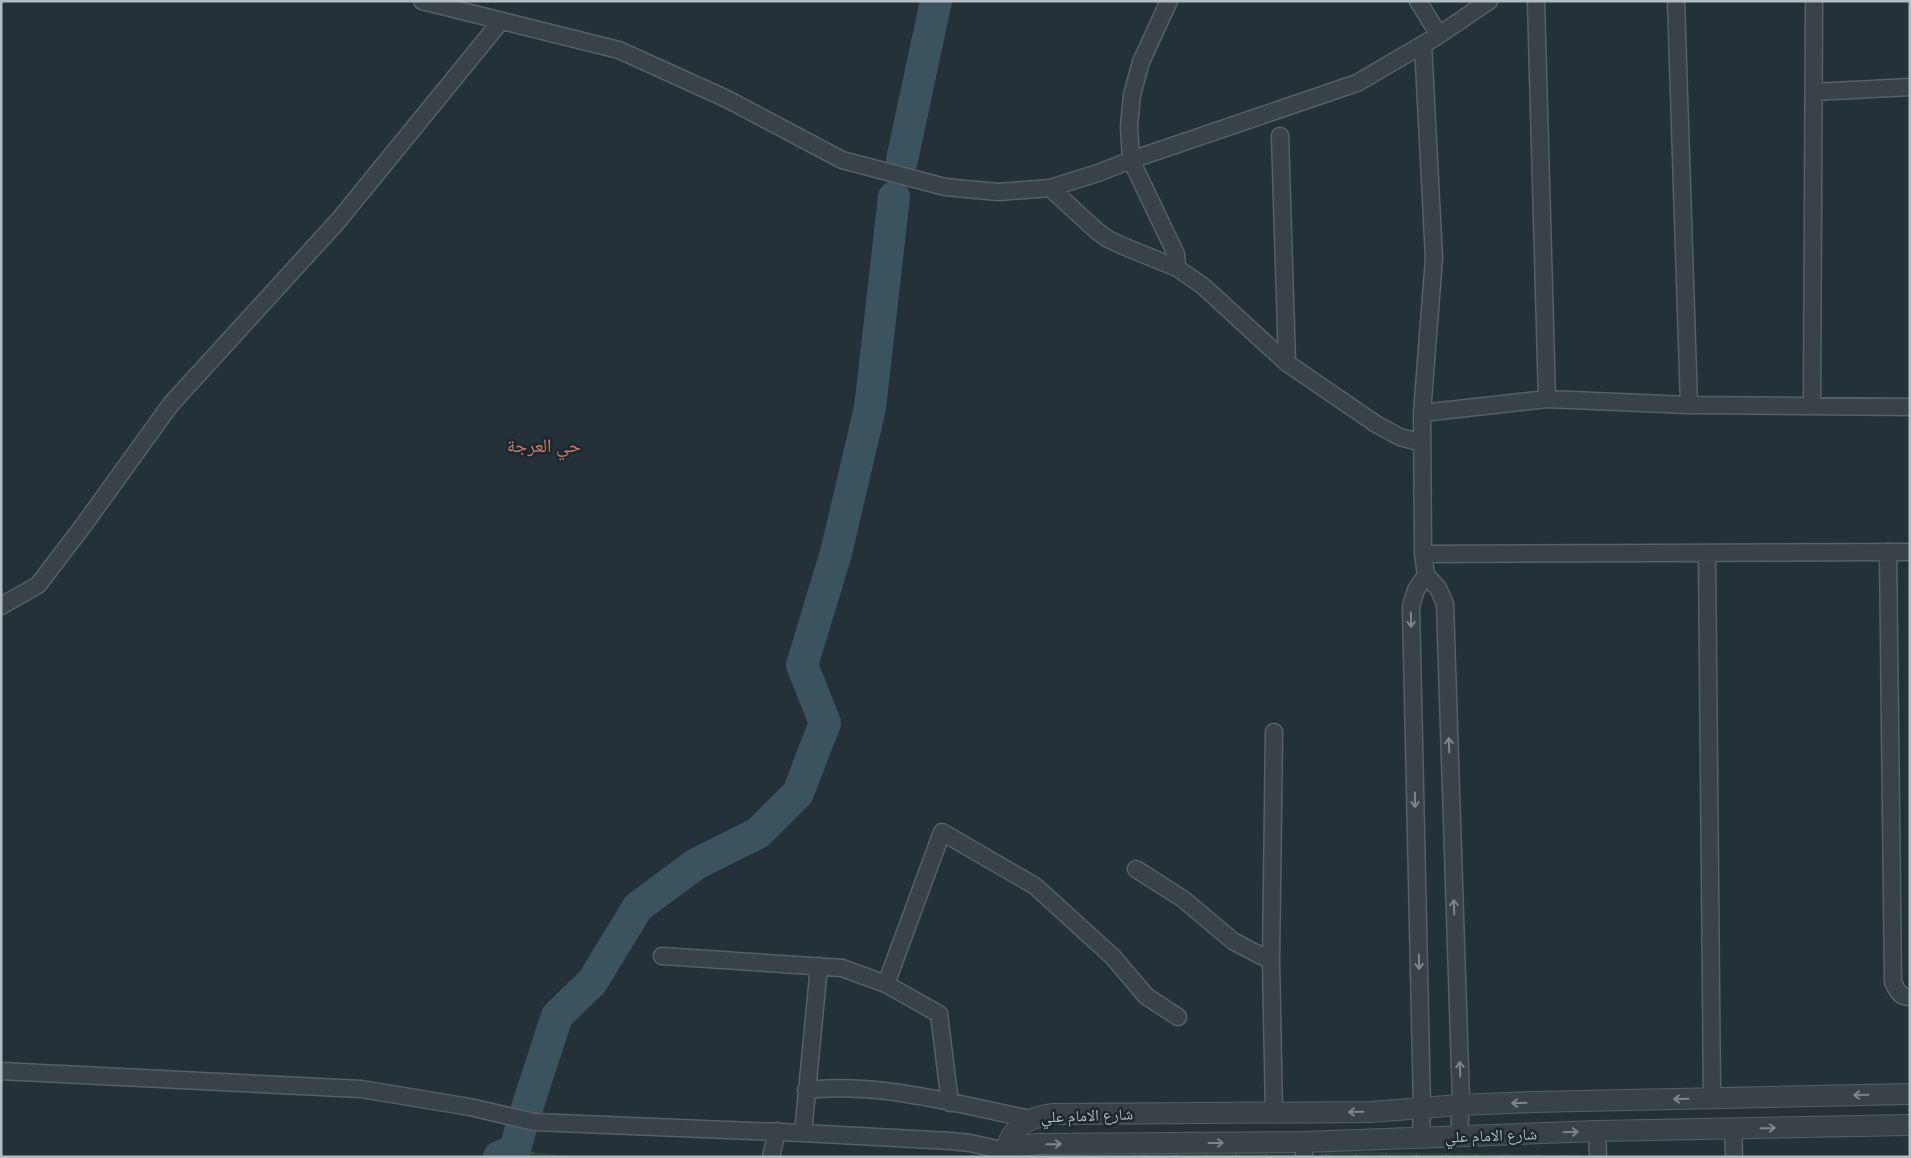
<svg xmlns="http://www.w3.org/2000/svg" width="1911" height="1158" font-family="Karla,'Noto Naskh Arabic',sans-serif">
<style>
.park{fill:url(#park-tufts)}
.garden{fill:url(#garden-dots)}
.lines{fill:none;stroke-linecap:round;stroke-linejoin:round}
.river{stroke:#3b525f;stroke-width:32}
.minor-casing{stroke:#566066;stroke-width:19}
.tertiary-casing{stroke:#566066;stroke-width:22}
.minor{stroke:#384248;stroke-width:16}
.tertiary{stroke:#384248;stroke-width:20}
.oneway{stroke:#7c868c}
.labels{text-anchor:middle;stroke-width:5;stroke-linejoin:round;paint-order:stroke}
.street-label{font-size:16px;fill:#b3bdc4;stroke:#1d272d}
.quarter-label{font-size:19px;fill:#c87d6a;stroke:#1d272d}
</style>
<defs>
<pattern id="park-tufts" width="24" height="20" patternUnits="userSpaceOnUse" patternTransform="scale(1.25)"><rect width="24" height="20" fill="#2c403b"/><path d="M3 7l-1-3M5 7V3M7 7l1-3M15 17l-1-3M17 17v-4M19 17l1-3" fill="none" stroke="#485a56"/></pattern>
<pattern id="garden-dots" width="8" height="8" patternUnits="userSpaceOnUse" patternTransform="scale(1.25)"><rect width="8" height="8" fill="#2c403b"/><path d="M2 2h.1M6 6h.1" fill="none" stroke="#485a56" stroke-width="1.8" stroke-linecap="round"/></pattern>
</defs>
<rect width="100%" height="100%" fill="#243138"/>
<path class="park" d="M1130 1150 1294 1154V1157H1130Z
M1320 1151 1581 1155V1157H1319Z"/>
<path class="garden" d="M515 1150 575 1157H499Z"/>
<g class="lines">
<path class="river" d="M902 160 936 1
M526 1111 557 1016 592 982 638 907 696 864 758 833 798 793 825 723 802 665 836 553 870 408 894 197
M499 1157 515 1150 522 1124"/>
<g class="minor-casing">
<path id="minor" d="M422 1 619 50 727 99 842 160 945 187 998 192 1050 188 1098 173 1131 160 1357 83 1439 35 1489 1
M1169 1 1141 62 1132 95 1129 126 1131 160 1176 254 1177 268
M1418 1 1439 35
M1536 1 1547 399
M1676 1 1689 405
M1423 44 1434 258 1422 413 1423 554 1426 575 1438 588 1445 604 1461 1101 1459 1136
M1814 92 1910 87
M1280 136 1287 363
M1050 188 1097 231 1108 239 1123 246 1177 268 1203 286 1287 363 1376 424 1400 437 1422 443
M1812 406 1814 1
M1422 413 1547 399 1689 405 1910 407
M1888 552 1893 982C1897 990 1899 997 1910 997
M1707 553 1712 1098
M1423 554 1910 552
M1 606 38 585 83 526 171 404 338 221 501 21
M1274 732 1271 961 1274 1113
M1136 869 1183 899 1233 941 1271 961
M662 956 842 968 886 984 939 1014 950 1103
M886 984 942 832 1035 886 1113 957 1146 996 1178 1017
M1 1071 361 1089 470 1107 534 1122 803 1133 951 1141 970 1143 1006 1151
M806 1090C882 1082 956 1104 1030 1119
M1733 1128 1734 1157
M1597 1131 1598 1157
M803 1133 819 966
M1421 1137 1422 1108 1411 606 1416 590 1426 575
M1304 1142V1157
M771 1157 777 1131"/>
</g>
<g class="tertiary-casing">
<path id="tertiary" d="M1006 1151 1018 1146 1038 1144 1304 1142 1597 1131 1910 1125
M1006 1157C1006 1129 1029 1117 1053 1114L1370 1112 1460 1105 1533 1102 1910 1094"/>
</g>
<use href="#minor" class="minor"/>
<use href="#tertiary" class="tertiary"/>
</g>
<defs><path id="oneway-shaft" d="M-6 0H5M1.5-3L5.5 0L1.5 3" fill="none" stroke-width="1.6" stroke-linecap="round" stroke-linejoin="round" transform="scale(1.25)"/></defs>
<g class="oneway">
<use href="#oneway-shaft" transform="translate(1411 620) rotate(89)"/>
<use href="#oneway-shaft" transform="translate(1449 745) rotate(-92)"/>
<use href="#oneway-shaft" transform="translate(1415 800) rotate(89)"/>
<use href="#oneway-shaft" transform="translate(1454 907) rotate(-92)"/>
<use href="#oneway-shaft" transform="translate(1419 962) rotate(89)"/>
<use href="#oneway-shaft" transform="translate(1460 1069) rotate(-92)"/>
<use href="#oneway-shaft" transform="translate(1861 1095) rotate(179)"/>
<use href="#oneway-shaft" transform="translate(1681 1099) rotate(179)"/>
<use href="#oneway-shaft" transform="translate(1519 1103) rotate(178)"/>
<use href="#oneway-shaft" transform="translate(1356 1112) rotate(179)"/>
<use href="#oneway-shaft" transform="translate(1768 1128) rotate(-1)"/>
<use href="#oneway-shaft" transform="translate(1571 1132) rotate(-2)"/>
<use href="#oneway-shaft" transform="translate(1216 1143)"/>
<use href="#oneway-shaft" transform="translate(1054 1144) rotate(-1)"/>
</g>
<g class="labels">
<g class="street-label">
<text transform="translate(1087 1115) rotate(-2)" y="6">شارع الامام علي</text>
<text transform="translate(1491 1135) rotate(-2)" y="6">شارع الامام علي</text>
</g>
<g class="quarter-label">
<text x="544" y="452">حي العرجة</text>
</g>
</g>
<rect width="1911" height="1158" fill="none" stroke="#b3bdc4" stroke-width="5"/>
</svg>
